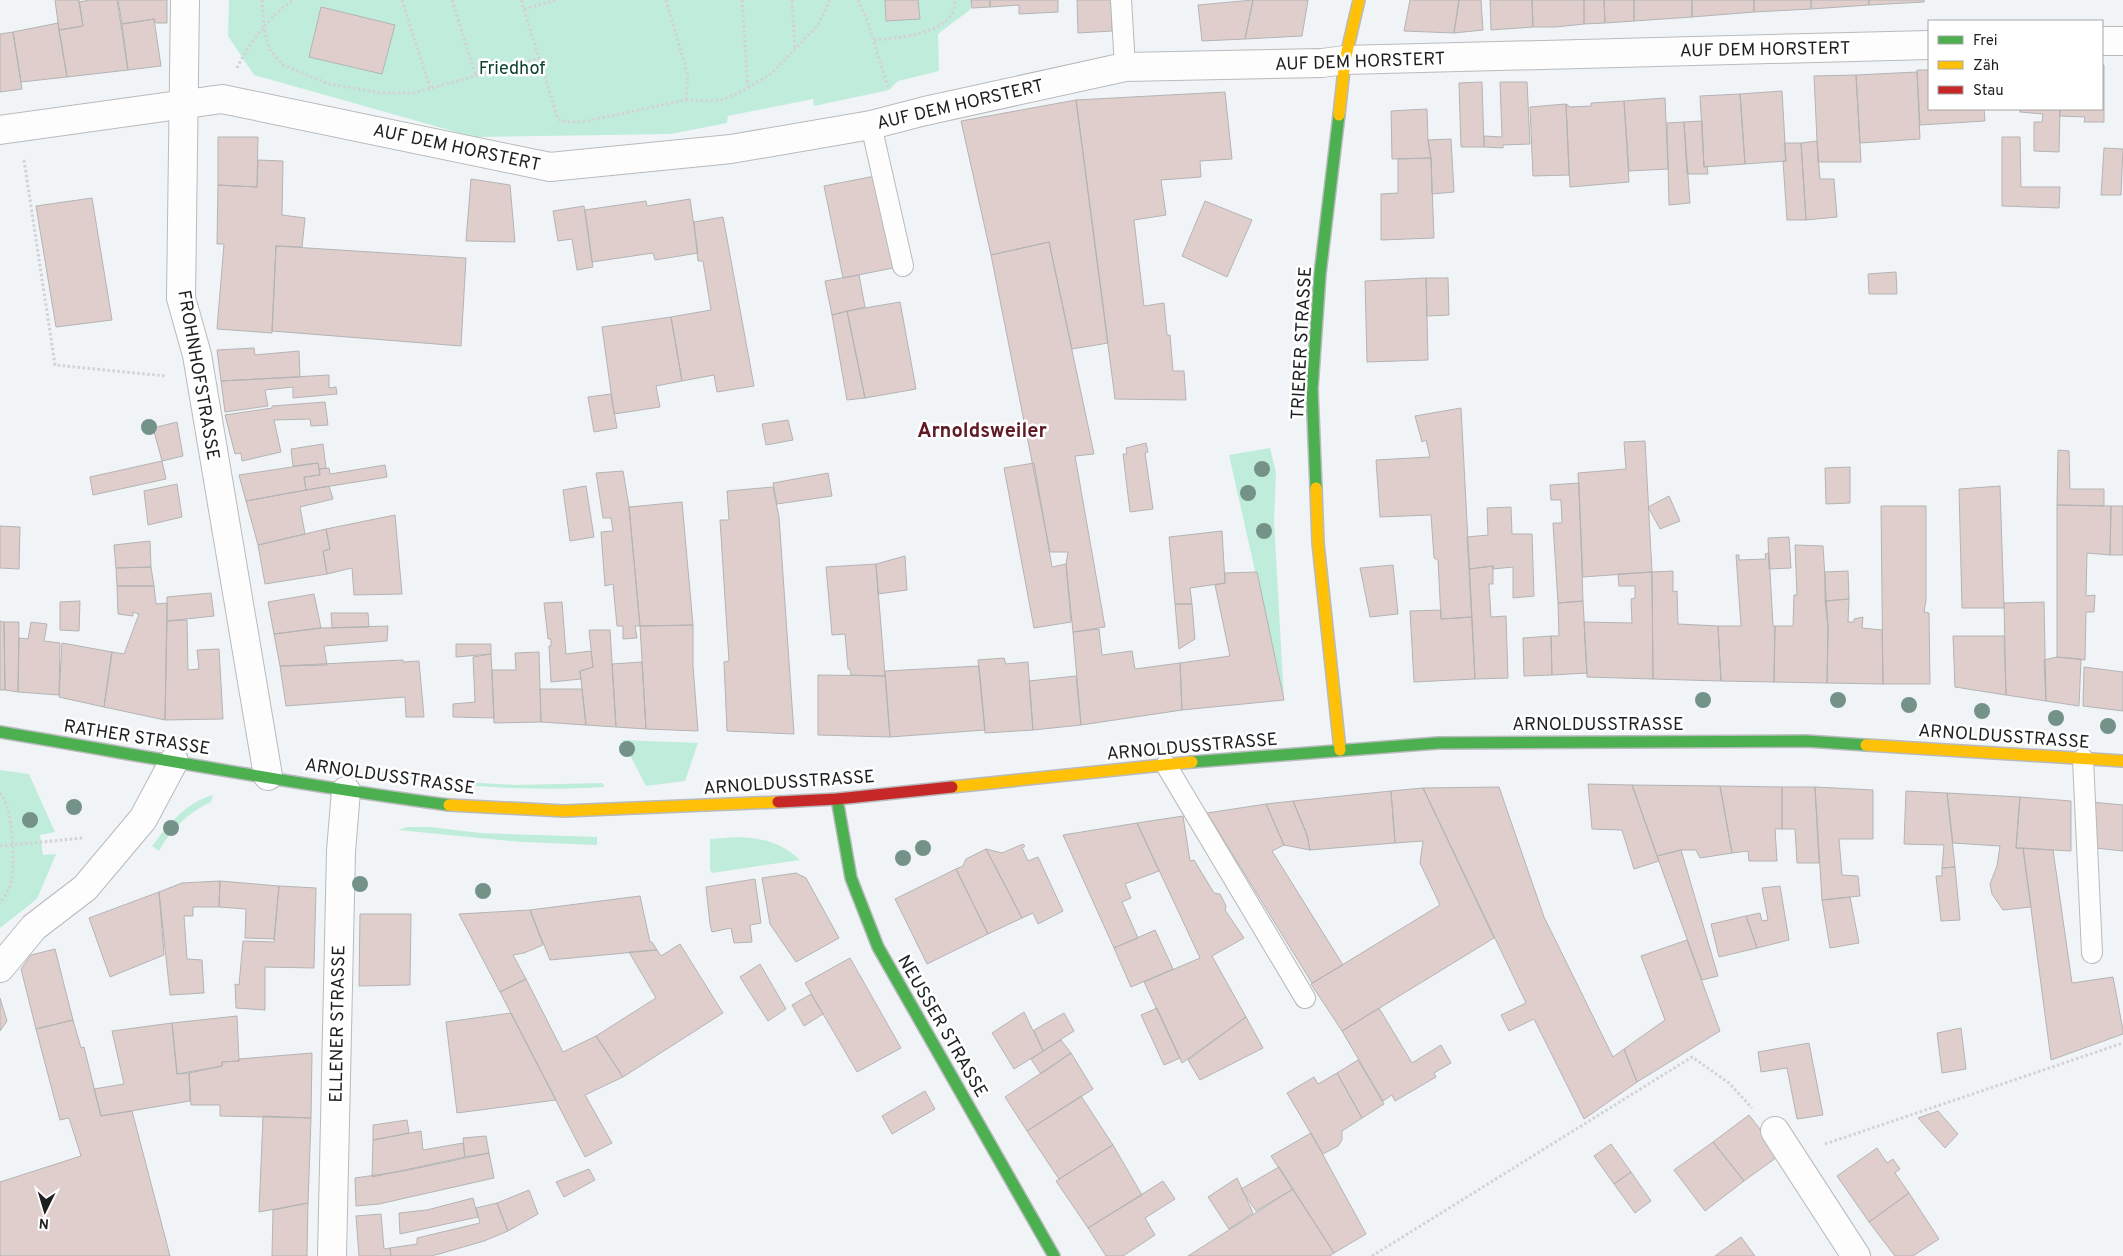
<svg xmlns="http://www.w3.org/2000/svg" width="2123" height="1256" font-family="Overpass,sans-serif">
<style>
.green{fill:#c0eddb}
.building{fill:#e0cecc;stroke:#b3b4b5}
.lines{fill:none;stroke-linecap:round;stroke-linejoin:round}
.lane-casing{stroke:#b8babc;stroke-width:22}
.street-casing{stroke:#b8babc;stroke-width:30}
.fast-casing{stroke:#b8babc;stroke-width:14}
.slow-casing{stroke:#b8babc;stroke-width:14}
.jam-casing{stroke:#b8babc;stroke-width:14}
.path{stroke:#d2d2d4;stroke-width:3;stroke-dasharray:2.5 2.5;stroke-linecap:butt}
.lane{stroke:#fdfdfe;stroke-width:20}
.street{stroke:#fdfdfe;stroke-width:28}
.fast{stroke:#4caf50;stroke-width:11}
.slow{stroke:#ffc107;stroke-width:11}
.jam{stroke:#c62828;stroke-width:11}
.tree{fill:#749288}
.labels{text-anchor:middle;stroke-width:5;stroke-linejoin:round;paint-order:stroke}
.street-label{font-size:18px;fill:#1e1f21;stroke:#fff}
.park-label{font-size:18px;fill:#0d412e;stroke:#fff}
.quarter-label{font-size:20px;font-weight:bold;fill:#5f1a25;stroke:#fff}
</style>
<rect width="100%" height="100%" fill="#f1f4f7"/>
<path class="green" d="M229 0H971V9L938 34 939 71 898 81 889 90 814 106 813 99 728 116 727 123 671 134 474 137 254 75 228 36Z
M1270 448 1276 472 1274 521 1284 700 1229 455Z
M622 740 698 743 685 781 646 786Z
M366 769 451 781 515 785 602 783 605 787C524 792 446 786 366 772Z
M0 770 29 774 55 832 40 835 43 855 56 854 37 899 0 928Z
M213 795 211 802C189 812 170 830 159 851L152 846C169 824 185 803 213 795Z
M408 827H430L481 833 597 837V845L521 842 398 830Z
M738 837C763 838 782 843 800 860L712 873 710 870V839Z"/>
<path class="building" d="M55 0H79L83 26 59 30Z
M90 0H117L128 70 67 77 59 30 83 26 79 2Z
M118 0H167V23H156L154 19 122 24Z
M885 0H918L920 19 886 21Z
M971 0H990V7L972 8Z
M990 0H1058V12L1019 14V5L990 7Z
M1077 0H1111L1112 31 1078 33Z
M1253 0 1245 39 1202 41 1198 5Z
M1253 0H1308L1302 36 1245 39Z
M1410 0H1459L1454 33 1404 31Z
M1459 0H1481L1483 30 1454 33Z
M1490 0H1532L1533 27 1491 30Z
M1532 0H1584V24L1556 27H1533Z
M1584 0H1604L1605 23 1584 24Z
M1604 0H1634V21L1605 23Z
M1634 0H1692V17L1634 21Z
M1692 0H1754V12L1692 17Z
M1754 0H1811V9L1754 12Z
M1811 0H1869V5L1811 9Z
M1869 0H1924V2L1869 5Z
M321 7 395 25 382 74 309 57Z
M154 19 161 66 128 70 122 24Z
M58 23 67 77 21 82 13 32Z
M13 32 22 89 0 92V34Z
M2102 65H2104V122H2084L2085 117 2060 116V109H2102Z
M1917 70H1929V109H1984L1985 121 1920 125Z
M1917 72 1920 139 1860 143 1856 75Z
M1856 75 1861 162H1818L1814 76Z
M1482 82 1484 147H1461L1459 83Z
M1500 82H1527L1530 144 1503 145V148L1484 147V136L1502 137Z
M1782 91 1786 161 1745 164 1740 94Z
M1225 92 1232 159 1200 161 1201 177 1161 180 1166 215 1134 220 1144 306 1164 303 1167 335H1170L1173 371H1184L1186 400 1115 399 1076 100Z
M1740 94 1745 164 1704 167 1700 96Z
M1665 98 1668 169 1629 171 1624 101Z
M1076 100 1108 343 1072 349 1049 242 991 255 961 121Z
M1624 101 1629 182 1570 187 1566 104 1568 105 1569 107 1591 106V103Z
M1566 104 1569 175 1533 176 1530 107Z
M1427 109 1428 140 1431 158 1392 159 1391 111Z
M2020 109H2060L2059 152 2034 151V122H2042L2043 114 2020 112Z
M1702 121 1704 167 1707 166 1708 174H1687L1684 122Z
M1684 122 1690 203 1669 205 1667 123Z
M218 137H258L257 187 218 185Z
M2002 137H2020L2021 187H2060L2059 208 2002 206Z
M1451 139 1454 192 1432 194 1431 158 1428 140Z
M1817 141 1820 179H1834L1837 217 1806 220 1801 143Z
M1784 143H1801L1806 220H1787L1783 161H1786Z
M2104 148 2123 149 2121 195H2101Z
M1431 158 1434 238 1381 240V194L1398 193V159Z
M258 160 283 161 282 215 305 218 302 247 276 246 272 333 217 329 224 244H217L218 185 257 187Z
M875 176 893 268 843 278 824 186Z
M471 179 510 185 515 242 466 241Z
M92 198 112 320 56 327 36 206Z
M690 199 698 253 655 260 653 253 592 262 585 210 646 201 647 206Z
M1205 201 1252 220 1227 277 1182 256Z
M584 206 593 267 577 270 572 239 558 241 553 211Z
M723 217 754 386 717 392 714 375 682 381 671 317 711 310 703 261H698L694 222Z
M1049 242 1094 454 1075 456 1105 627 1073 632 1066 564 1068 552H1050L991 255Z
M276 246 466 258 461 346 272 331Z
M1896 272 1897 294H1869L1868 274Z
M859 275 865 307 832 315 825 281Z
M1426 278 1428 360 1367 362 1365 281Z
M1426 278H1448L1449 315 1427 316Z
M900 302 916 389 865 398 847 311Z
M847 311 865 398 847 400 832 315Z
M671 317 682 381 656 386 660 407 614 414 602 327Z
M254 348 255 355 299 351 300 377 221 381 217 350Z
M329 375V388L336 387 337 394 293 398V387L265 390 268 406 225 412 221 381Z
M611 394 617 428 594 432 588 397Z
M325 402 328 425 311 426 310 419 274 420 281 452 242 461 241 453 235 454 225 415 272 408V406Z
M1461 408 1472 617 1441 619 1438 560 1434 558 1431 515 1380 517 1376 460 1430 457 1426 440 1422 442 1415 416Z
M788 420 793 440 766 445 762 424Z
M177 422 183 456 162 461 153 428Z
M1645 441 1652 572 1583 577 1578 473 1626 469 1624 442Z
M1146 443 1148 452 1145 453 1153 509 1130 512 1123 454H1127L1126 448Z
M323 444 326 468 319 469 318 463 293 466 291 449Z
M2058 450 2069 451 2070 489H2104V506L2057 505Z
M162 461 166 479 93 495 90 477Z
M318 463 320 475 304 477 306 490 246 501 239 475Z
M1034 463 1052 567 1066 564 1071 622 1034 628 1004 468Z
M385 465 387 477 306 490 304 477 320 475 319 469 329 468 330 474Z
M1850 467V503L1826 504 1825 468Z
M623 471 629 507 640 626H635L637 638 623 639V626H617L613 584 605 586 601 532 613 531 611 518H603L596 473Z
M828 473 832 496 777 504 773 483Z
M1579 483 1583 601 1558 603 1553 523H1562L1561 500H1551L1550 485Z
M177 484 182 517 148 525 144 491Z
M329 486 333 499 300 507 305 534 258 545 246 501Z
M586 486 594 537 570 541 563 490Z
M2000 486 2004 608H1962L1959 489Z
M773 487 779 517 794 734 727 731 724 662 729 661 720 520H729L727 491Z
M1669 496 1680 521 1660 529 1648 507Z
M682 502 693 625 640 626 629 507Z
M2057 505 2111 506 2110 555 2087 553 2086 596 2095 595 2094 612H2086L2085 660 2057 657Z
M1881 506H1926V600L1924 612 1929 613 1930 684H1883Z
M2111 506H2123V555H2110Z
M1511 507 1512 534H1532L1534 596 1513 598V567L1493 569V566L1469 569 1467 537 1488 535 1487 508Z
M395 515 402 594 354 595 352 568 327 574 323 551 330 549 326 529Z
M0 526 20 527 19 569 0 568Z
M326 529 330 549 323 551 327 574 265 584 258 545Z
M1222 531 1225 583 1190 588 1192 604H1175L1169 537Z
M1789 537 1791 568 1769 569 1768 538Z
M150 541 151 567 116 568 114 545Z
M1795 545 1823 546 1828 627 1827 683 1774 682 1775 626H1793L1794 595H1797Z
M1769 553 1773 626H1775L1774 682 1721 681 1718 626H1741L1736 555H1739V560L1766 559 1765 554Z
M905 556 907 590 878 594 876 564Z
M876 564 885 676 851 675 850 669H848L845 634 832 635 826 567Z
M1393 565 1398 614 1370 617 1360 568Z
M1493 566V584H1489L1491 617 1506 616 1508 678 1475 679 1469 569Z
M151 567 154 586H117L116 568Z
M1673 571V592L1677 591 1678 624 1718 626 1721 681 1653 679 1652 572Z
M1848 571 1849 599 1825 601V572Z
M1257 572 1284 700 1182 710 1180 663 1230 656 1215 585 1225 583V573Z
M1652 572 1653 679 1587 677 1584 622 1632 623 1631 599 1635 598V586H1619L1618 574Z
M117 586H154L156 604 167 603 165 720 104 707 112 652 124 654 139 614 133 612V616L118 614Z
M211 593 214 616 167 621V597Z
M314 594 321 628 274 634 268 602Z
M1849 599 1848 622H1854V619L1863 617 1862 628 1882 630 1883 684 1827 683 1828 627 1825 601Z
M80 601 79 631 60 630V602Z
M1583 601 1587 673 1552 675 1551 636H1559L1558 603Z
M562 602 566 654 591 651 593 667 580 671 581 679 551 682 549 646H551V639H548L544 603Z
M2044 602 2046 701 2006 695 2004 603Z
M1175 604H1192L1195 639 1179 649Z
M1441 610V619L1472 617 1475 679 1414 682 1410 611Z
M331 613H368L369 627 332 628Z
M187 620 188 670 199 669 197 650 219 649 223 719 165 720 167 621Z
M0 621 4 622 5 690H0Z
M4 622H19L18 692 5 690Z
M31 622 47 624 44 641 60 643 59 695 18 692 19 638 28 639Z
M693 625V666L698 731 646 729 640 626Z
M388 626 387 641 324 646 327 665 280 666 274 634 321 628Z
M1099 629 1102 655 1132 651 1135 669 1180 663 1182 710 1081 725 1073 632Z
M589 630H610L616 727 586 725 580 671 593 667Z
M1551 636 1552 675 1524 676 1523 638Z
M1953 636H2004L2006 695 1955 687Z
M62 643 112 652 104 707 59 697Z
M456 644H491V654L456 657Z
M539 652 541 722 494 723 492 670H516L515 653Z
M491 654 494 718 453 717V704L475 702 473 657Z
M2057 657 2081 659 2079 706 2046 701 2044 660Z
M1004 658 1006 664 1028 662 1033 730 985 733 978 660Z
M403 660V662L419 661 424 717H406L405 697 286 706 280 666Z
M642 662 646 729 616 727 612 664Z
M979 666 985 730 890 737 885 671Z
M2084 667 2123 672V711L2083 706Z
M818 675 885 676 890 737 818 735Z
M1076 676 1081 725 1033 730 1029 681Z
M540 689H582L586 725 541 722Z
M1588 784 1632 785 1659 861 1634 869 1622 830 1592 829Z
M1632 785 1720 786 1732 853 1700 858 1696 850H1681L1657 856Z
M1720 786 1782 787V829H1775L1777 861H1749L1748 851 1732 853Z
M1499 787 1544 917 1613 1057 1624 1049 1637 1082 1584 1119 1534 1019 1509 1031 1501 1015 1526 1003 1423 788Z
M1782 787H1815L1819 863H1797L1795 829H1782Z
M1815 787 1873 790V839H1839L1842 875 1858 876 1860 896 1822 900Z
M1423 788 1494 938 1342 1031 1311 984 1440 905 1420 863 1423 841 1395 843 1391 791Z
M1391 791 1395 843 1310 850 1307 835 1293 801Z
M1906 791 1947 793 1955 867 1942 868 1944 845 1904 844Z
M1947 793 2020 797 2016 848H2023L2031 907 2003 910 1992 894 1990 884 1997 866 2000 846 1953 843Z
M2020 797 2071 801V851L2016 848Z
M1293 801 1307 835 1310 850 1284 845 1266 804Z
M2091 802 2123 805V851L2095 848Z
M1266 804 1284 845 1272 851 1343 965 1312 983 1207 813Z
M1183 816 1190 861 1194 860 1214 893 1220 894 1226 906 1225 910 1244 938 1212 956 1246 1017 1182 1063 1144 982 1200 958 1137 823Z
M1137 823 1159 871 1125 884 1131 898 1122 902 1138 938 1114 948 1063 835Z
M1023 844 1025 846 1022 848 1028 861 1038 857 1063 911 1038 924 1033 913 1022 918 986 849 1002 853Z
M2023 848 2053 850 2072 983 2113 977 2123 1030V1034L2051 1060Z
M986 849 1022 918 988 934 956 869 963 866 966 859Z
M1681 850 1718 976 1702 980 1657 856Z
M1955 867 1960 920 1941 921 1936 876H1942V868Z
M956 869 988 934 927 964 895 899Z
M796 873 806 878 839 938 796 962 770 924 762 878Z
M755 879 761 923 750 925 752 942 734 943 731 928 712 932 710 924 706 887Z
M220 881 219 907H193V916H184L187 959 202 960 204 993 170 995 159 892 182 883Z
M220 881 279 886 274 939 245 938 246 909 219 907Z
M279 886 316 888 314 968 265 967V1010L236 1008 235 984 239 985 243 941 274 942Z
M1780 886 1789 940 1757 948 1746 916 1760 913 1762 921 1768 920 1762 888Z
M159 892 164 955 110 977 89 918Z
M640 896 650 942H652L657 950 550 960 530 910Z
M1850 897 1859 943 1830 948 1822 900Z
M530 910 543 945 524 953 513 955 526 979 500 992 459 914Z
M360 914H411L410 985 359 986Z
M1746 916 1757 948 1719 957 1711 924Z
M1155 930 1173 969 1131 987 1114 948Z
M1687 940 1720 1031 1637 1082 1624 1049 1665 1020 1641 956Z
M680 944 723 1013 623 1077 596 1036 656 998 629 952 657 950 661 956Z
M55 949 73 1020 36 1029 21 969 31 955Z
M850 958 901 1048 857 1072 805 983Z
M760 964 786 1009 768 1021 740 977Z
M526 979 563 1052 596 1036 623 1077 585 1095 612 1143 585 1157 500 992Z
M811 994 823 1014 804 1026 792 1005Z
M0 998 7 1021 0 1031Z
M1157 1008 1180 1058 1164 1065 1141 1015Z
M1379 1008 1412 1063 1441 1045 1451 1063 1434 1073 1436 1077 1395 1101 1392 1095 1383 1101 1342 1031Z
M1024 1012 1043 1051 1014 1069 992 1033Z
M511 1013 556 1100 457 1113 446 1022Z
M1064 1013 1074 1031 1043 1051 1034 1030Z
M237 1016 239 1061 222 1062V1066L177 1074 172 1023Z
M1246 1017 1263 1048 1200 1080 1188 1060Z
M73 1020 81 1048 84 1047 101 1116 132 1111 170 1256H0V1182L81 1156 69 1118 60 1120 36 1029Z
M172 1023 177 1074 189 1073 190 1101 101 1116 94 1089 124 1084 112 1031Z
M1961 1028 1966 1069 1942 1073 1937 1033Z
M1061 1040 1071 1053 1041 1074 1031 1059Z
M1809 1043 1823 1115 1797 1119 1787 1068 1761 1072 1758 1052Z
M312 1053 311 1118 220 1116V1105H191L189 1073 222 1066V1062L239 1061V1059Z
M1071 1053 1093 1089 1027 1131 1005 1097Z
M1358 1060 1384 1104 1362 1118 1337 1073Z
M1337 1073 1362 1118 1342 1131V1140L1338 1146 1323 1154 1287 1093 1314 1077 1318 1084Z
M925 1091 935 1109 892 1134 882 1116Z
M1081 1096 1113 1145 1059 1179 1027 1131Z
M1938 1111 1958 1134 1945 1148 1918 1118Z
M1749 1115 1780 1155 1744 1181 1713 1142Z
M263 1116 311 1118 308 1203 259 1212Z
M407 1120 409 1133 373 1140V1125Z
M421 1131 423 1150 463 1143 465 1157 372 1177 373 1140Z
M1311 1133 1366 1234 1334 1253 1271 1156Z
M486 1136 489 1153 465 1157 463 1138Z
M1713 1142 1744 1181 1705 1211 1674 1170Z
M1611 1144 1631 1172 1614 1184 1594 1156Z
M1113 1145 1142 1195 1088 1228 1056 1181Z
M1877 1148 1887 1163 1893 1159 1900 1169 1895 1173 1909 1193 1869 1222 1837 1176Z
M489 1153 494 1178 379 1204 356 1206 355 1178 404 1171Z
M1279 1167 1293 1189 1256 1211 1241 1189Z
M589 1169 595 1180 564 1197 556 1182Z
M1631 1172 1651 1201 1635 1213 1614 1184Z
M1237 1178 1253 1213 1229 1229 1208 1197Z
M1163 1181 1175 1199 1145 1218 1155 1235 1123 1256H1106L1088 1228Z
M1293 1189 1334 1253 1330 1256H1188Z
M529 1190 538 1214 508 1231 497 1203Z
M1909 1193 1939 1239 1913 1256H1895L1869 1222Z
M473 1198 478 1217 400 1234 399 1213 427 1210Z
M308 1203 307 1256H272L273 1210Z
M497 1203 508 1231 484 1241 439 1254 430 1256H391L390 1248 417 1244V1238L480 1223 476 1208Z
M381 1214 384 1249 390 1248 391 1256H359L356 1216Z
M1741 1237 1755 1256H1715Z"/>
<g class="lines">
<g class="lane-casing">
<path id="lane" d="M1121 0 1125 67
M871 125 903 266
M2083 759 2092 953
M1166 765 1305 998"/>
</g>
<g class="street-casing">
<path id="street" d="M185 0 181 298 197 355 268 776
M2102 41H2123
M0 130 222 99 550 167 731 149 871 125 925 111 1125 67 1322 63 1345 60 1929 45
M0 968 34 927 85 888 143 819 174 761
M1775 1131 1856 1256
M332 1256 341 851 346 791"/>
</g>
<g class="fast-casing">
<path id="fast" d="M1316 488 1312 389 1320 274 1339 115
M0 732C149 757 299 785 449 805
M1192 762 1438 743 1806 741 1866 745
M837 799 851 878 878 947 1054 1256"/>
</g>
<g class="slow-casing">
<path id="slow" d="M1339 115 1345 60 1359 0
M1316 488 1318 543 1340 750
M1866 745 2123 761
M952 787 1192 762
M449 805 564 811 778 802"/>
</g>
<g class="jam-casing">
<path id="jam" d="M778 802 837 799 952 787"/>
</g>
<path class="path" d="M262 0 264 29 270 50 283 65 329 84 382 93H414L540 58
M402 0 430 88
M452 0 476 76
M521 0 558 119 566 122H581L686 100 705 101 721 100 741 92 771 74 795 49 818 25 830 0
M666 0 688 76 686 100
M742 0 748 87
M792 0 795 49
M858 0 867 20 888 87
M524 9 556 0
M874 40C898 38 957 34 955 0
M237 68C248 45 271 14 293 0
M24 160 55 365 166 376
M0 793C13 805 16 869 10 886 8 892 3 898 0 904
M0 846 83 838
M1825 1144 2123 1043
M1372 1256 1692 1057 1729 1083 1752 1108"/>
<use href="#lane" class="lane"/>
<use href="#street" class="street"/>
<use href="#fast" class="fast"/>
<use href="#slow" class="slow"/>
<use href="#jam" class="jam"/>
</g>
<g class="tree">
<circle cx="149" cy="427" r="8"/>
<circle cx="1262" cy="469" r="8"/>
<circle cx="1248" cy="493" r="8"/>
<circle cx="1264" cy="531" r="8"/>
<circle cx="1703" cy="700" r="8"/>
<circle cx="1838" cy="700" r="8"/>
<circle cx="1909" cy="705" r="8"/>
<circle cx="1982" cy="711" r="8"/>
<circle cx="2056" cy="718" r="8"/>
<circle cx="2108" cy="726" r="8"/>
<circle cx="627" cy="749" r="8"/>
<circle cx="74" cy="807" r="8"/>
<circle cx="30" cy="820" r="8"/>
<circle cx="171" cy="828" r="8"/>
<circle cx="923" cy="848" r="8"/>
<circle cx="903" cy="858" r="8"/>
<circle cx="360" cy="884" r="8"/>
<circle cx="483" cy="891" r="8"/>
</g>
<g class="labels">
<g class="street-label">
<text transform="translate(1765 49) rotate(-1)" y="6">AUF DEM HORSTERT</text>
<text transform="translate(1360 61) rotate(-2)" y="6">AUF DEM HORSTERT</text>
<text transform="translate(960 104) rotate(-13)" y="6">AUF DEM HORSTERT</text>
<text transform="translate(457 147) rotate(12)" y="6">AUF DEM HORSTERT</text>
<text transform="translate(1301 343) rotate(-87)" y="6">TRIERER STRASSE</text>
<text transform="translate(199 375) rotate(80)" y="6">FROHNHOFSTRASSE</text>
<text x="1598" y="730">ARNOLDUSSTRASSE</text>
<text transform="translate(2004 736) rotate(4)" y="6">ARNOLDUSSTRASSE</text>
<text transform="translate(137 737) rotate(9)" y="6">RATHER STRASSE</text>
<text transform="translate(1192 746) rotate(-5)" y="6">ARNOLDUSSTRASSE</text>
<text transform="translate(390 776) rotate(8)" y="6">ARNOLDUSSTRASSE</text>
<text transform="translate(789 782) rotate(-4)" y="6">ARNOLDUSSTRASSE</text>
<text transform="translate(337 1024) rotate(-89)" y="6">ELLENER STRASSE</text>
<text transform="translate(943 1026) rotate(60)" y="6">NEUSSER STRASSE</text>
</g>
<g class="park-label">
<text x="512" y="74">Friedhof</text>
</g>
<g class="quarter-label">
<text x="982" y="437">Arnoldsweiler</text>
</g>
</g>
<rect x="1928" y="20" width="175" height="90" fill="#ffffff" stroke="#a5a5a6"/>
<rect x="1938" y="36" width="25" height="8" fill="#4caf50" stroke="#a5a5a6"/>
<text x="1973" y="45" font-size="15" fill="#1e1f21">Frei</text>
<rect x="1938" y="61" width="25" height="8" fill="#ffc107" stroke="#a5a5a6"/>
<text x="1973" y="70" font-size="15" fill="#1e1f21">Zäh</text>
<rect x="1938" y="86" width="25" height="8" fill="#c62828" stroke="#a5a5a6"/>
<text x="1973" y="95" font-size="15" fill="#1e1f21">Stau</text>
<g transform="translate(45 1211) rotate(185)" stroke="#ffffff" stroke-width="4" paint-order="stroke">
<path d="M0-4L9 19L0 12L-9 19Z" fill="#1e1f21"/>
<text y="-8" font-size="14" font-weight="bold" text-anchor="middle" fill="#1e1f21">N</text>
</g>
</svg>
